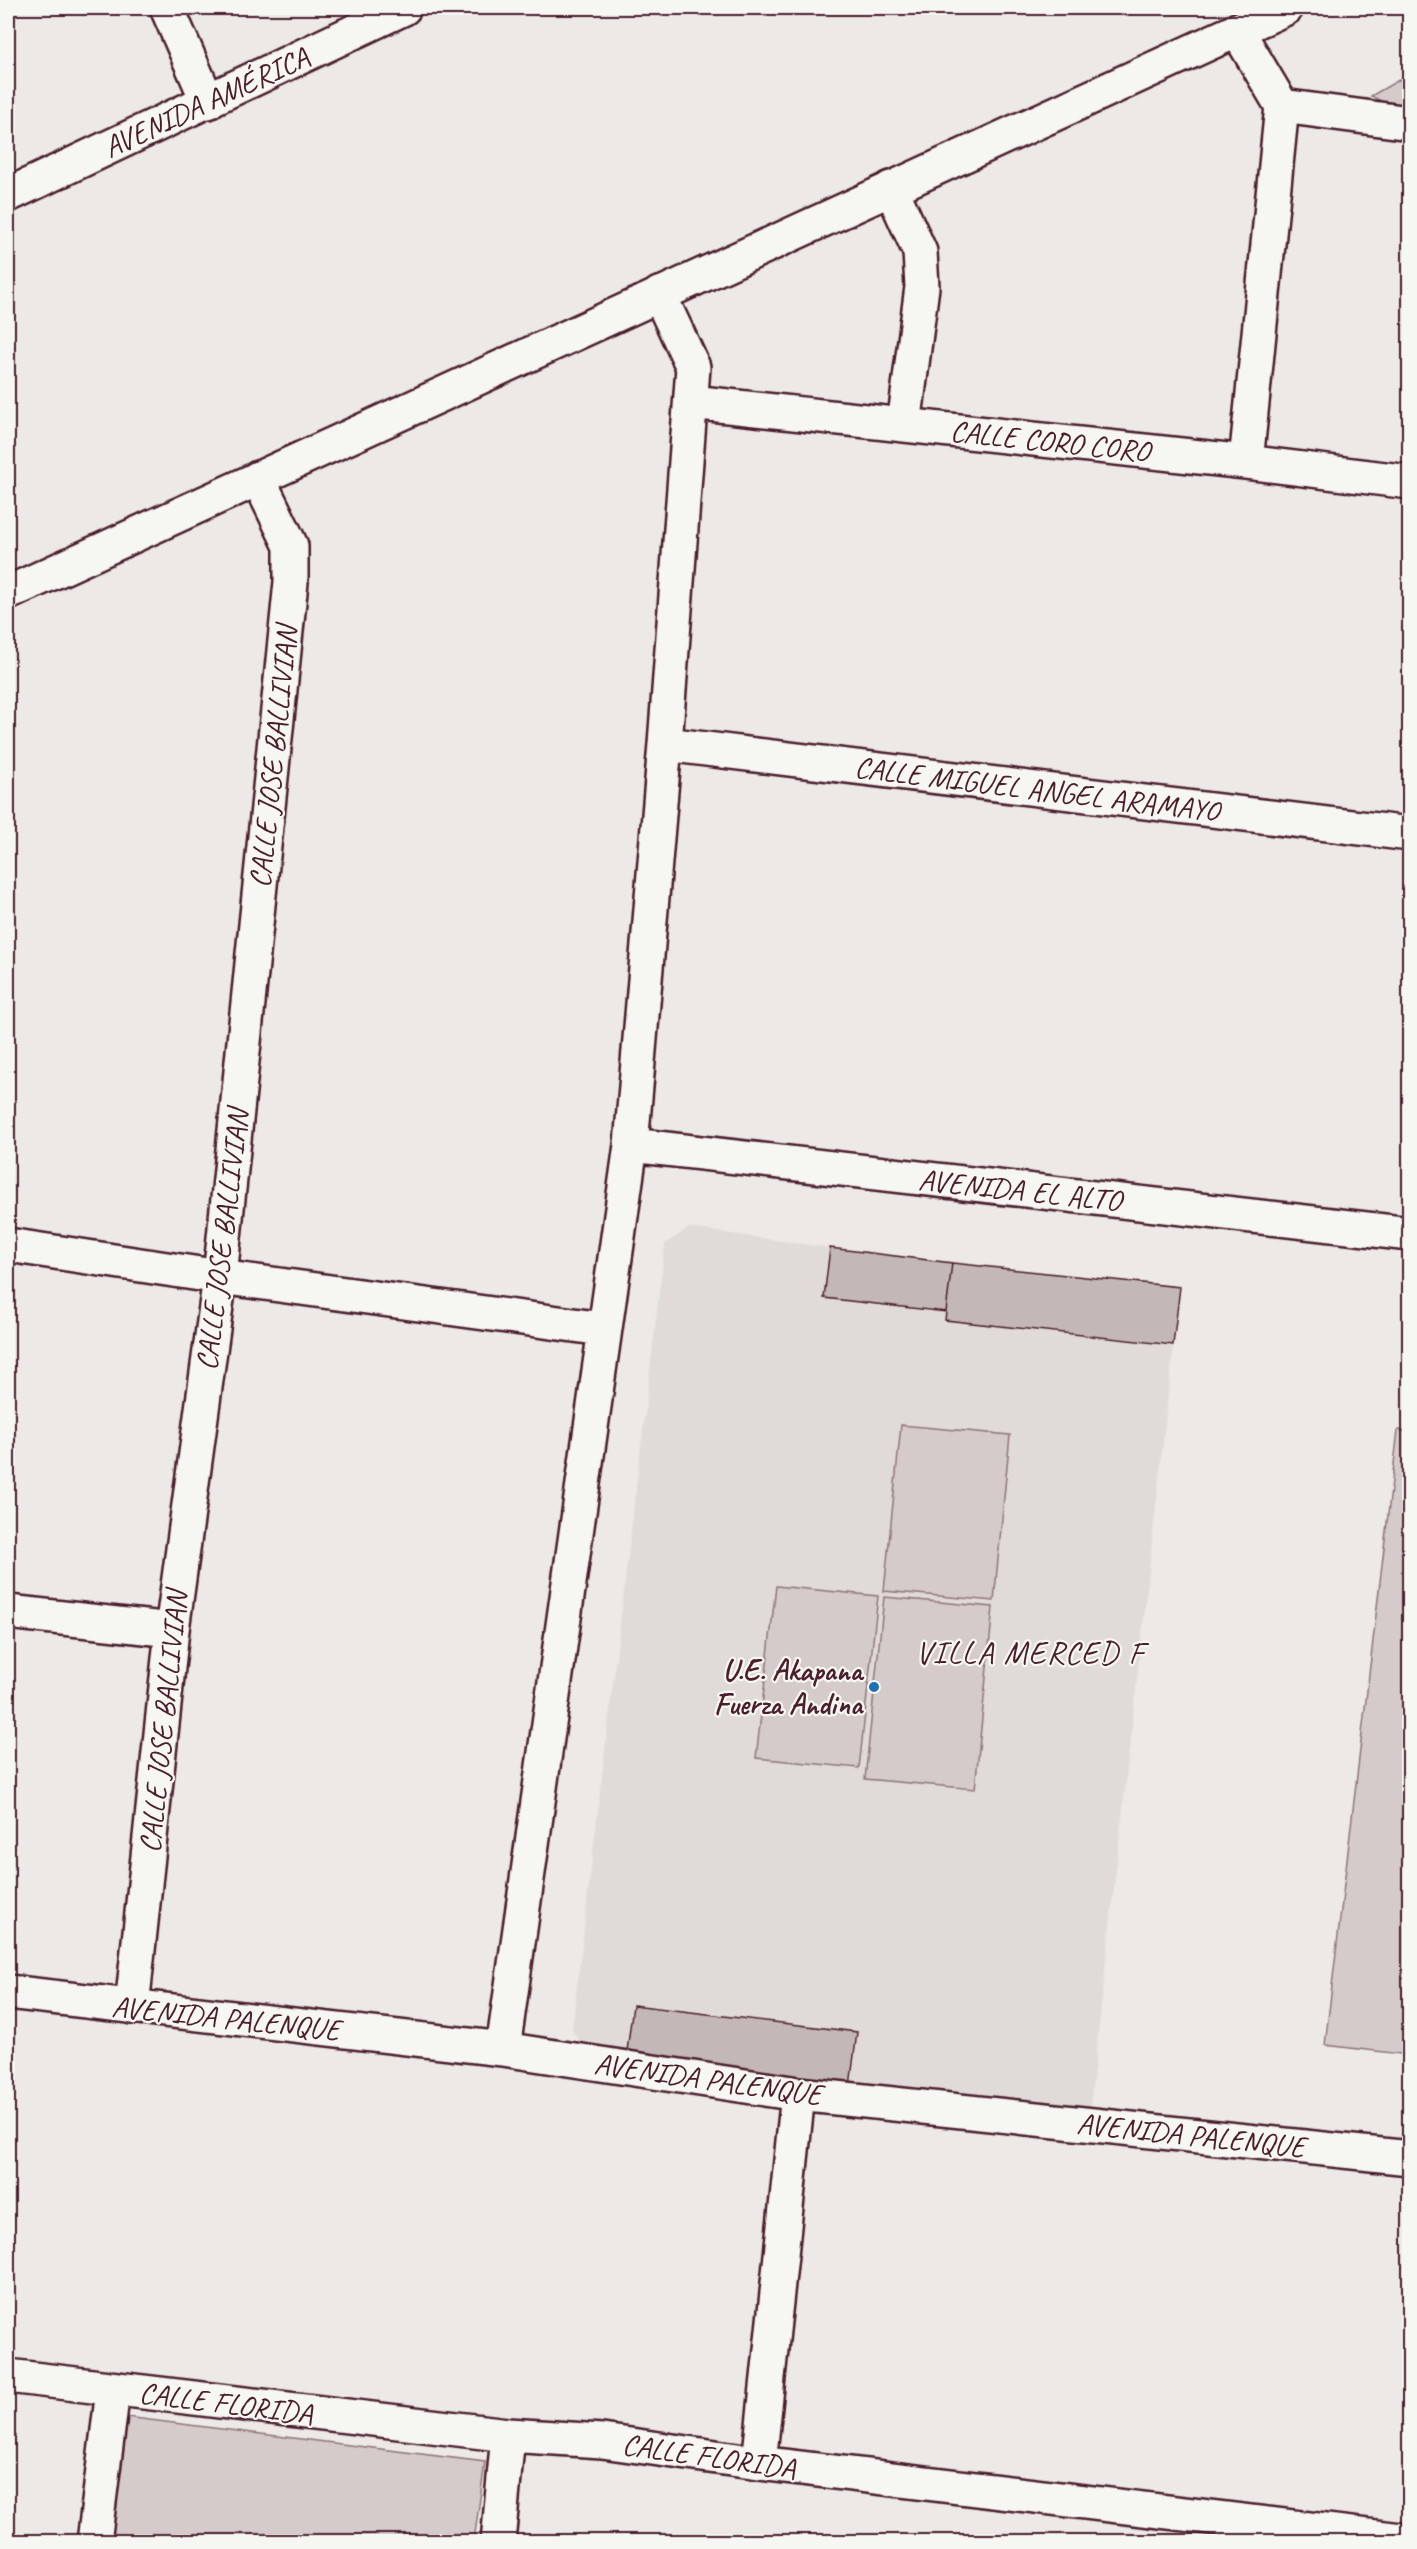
<svg xmlns="http://www.w3.org/2000/svg" width="1417" height="2549" font-family="Caveat,sans-serif">
<style>
.built{fill:#e0dad8}
.green{fill:#d4cbca;stroke:#8f757a;stroke-width:1.5}
.building{fill:#c4b7b7;stroke:#4a1f2b;stroke-width:1.5}
.lines{fill:none;stroke-linecap:round;stroke-linejoin:round}
.minor-casing{stroke:#4a1f2b;stroke-width:38}
.tertiary-casing{stroke:#4a1f2b;stroke-width:38}
.minor{stroke:#f6f6f2;stroke-width:33}
.tertiary{stroke:#f6f6f2;stroke-width:33}
.poi-dot{fill:#1f6fb2;stroke:#f6f6f2;stroke-width:2}
.labels{text-anchor:middle;stroke-width:4.5;stroke-linejoin:round;paint-order:stroke}
.street-label{font-size:30px;fill:#4a1f2b;stroke:#f6f6f2}
.poi-label{font-size:30px;font-weight:bold;fill:#4a1f2b;stroke:#f6f6f2;text-anchor:end}
.neighbourhood-label{font-size:32px;letter-spacing:1.5px;fill:#4a1f2b;stroke:#f6f6f2}
</style>
<rect width="100%" height="100%" fill="#ece9e6"/>
<filter id="ink" filterUnits="userSpaceOnUse"><feTurbulence type="fractalNoise" baseFrequency=".0167" numOctaves="2"/><feDisplacementMap in="SourceGraphic" scale="12" xChannelSelector="R" yChannelSelector="G"/><feConvolveMatrix kernelMatrix="1 2 1 2 8 2 1 2 1" color-interpolation-filters="sRGB"/></filter>
<g filter="url(#ink)">
<path class="built" d="M689 1228 830 1248 1180 1287 1089 2116 589 2056 572 2030 665 1244Z"/>
<path class="green" d="M1409 74V109L1391 106 1371 96Z
M901 1425 1010 1435 994 1601 884 1591Z
M1398 1430 1410 1432 1409 2055 1325 2045Z
M776 1586 878 1596 859 1768 756 1758Z
M884 1597 993 1607 975 1789 865 1779Z
M126 2417 485 2462 474 2541 110 2542Z"/>
<path class="building" d="M830 1248 952 1263 946 1312 824 1298Z
M952 1263 1180 1287 1173 1345 945 1320Z
M633 2005 857 2032 850 2086 626 2059Z"/>
<g class="lines">
<g class="minor-casing">
<path id="minor" d="M167 8 208 102
M1237 30 1282 106
M1282 106 1410 123
M891 188 920 252 922 287 904 425
M691 402 1246 462 1410 482
M1246 462 1282 106
M665 744 1410 834
M631 1145 1410 1234
M8 1245 220 1277 603 1329
M8 1612 172 1630
M8 1992 503 2049 798 2094 1410 2158
M132 2007 172 1630 220 1277 291 582V546L258 478
M503 2049 631 1145 665 744 693 367 659 294
M8 2376 508 2435 602 2441 759 2463 1410 2541
M759 2463 798 2094
M94 2542 113 2390
M498 2542 508 2435"/>
</g>
<g class="tertiary-casing">
<path id="tertiary" d="M8 195 404 8
M8 593 1286 8"/>
</g>
<use href="#minor" class="minor"/>
<use href="#tertiary" class="tertiary"/>
</g>
</g>
<circle class="poi-dot" cx="874" cy="1687" r="6"/>
<g class="labels">
<g class="street-label">
<text transform="translate(206 102) rotate(-25)" y="10">AVENIDA AMÉRICA</text>
<text transform="translate(1050 441) rotate(6)" y="10">CALLE CORO CORO</text>
<text transform="translate(273 757) rotate(-84)" y="10">CALLE JOSE BALLIVIAN</text>
<text transform="translate(1037 789) rotate(7)" y="10">CALLE MIGUEL ANGEL ARAMAYO</text>
<text transform="translate(1020 1190) rotate(6)" y="10">AVENIDA EL ALTO</text>
<text transform="translate(222 1240) rotate(-83)" y="10">CALLE JOSE BALLIVIAN</text>
<text transform="translate(163 1722) rotate(-84)" y="10">CALLE JOSE BALLIVIAN</text>
<text transform="translate(226 2018) rotate(6)" y="10">AVENIDA PALENQUE</text>
<text transform="translate(708 2079) rotate(8)" y="10">AVENIDA PALENQUE</text>
<text transform="translate(1191 2135) rotate(6)" y="10">AVENIDA PALENQUE</text>
<text transform="translate(226 2403) rotate(7)" y="10">CALLE FLORIDA</text>
<text transform="translate(709 2456) rotate(8)" y="10">CALLE FLORIDA</text>
</g>
<g class="poi-label">
<text x="862" y="1680">U.E. Akapana<tspan x="862" dy="34">Fuerza Andina</tspan></text>
</g>
<g class="neighbourhood-label">
<text x="1030" y="1663">VILLA MERCED F</text>
</g>
</g>
<rect width="1417" height="2549" fill="none" stroke="#f6f6f2" stroke-width="30"/>
<rect x="15" y="15" width="1387" height="2519" fill="none" stroke="#4a1f2b" stroke-width="2" filter="url(#ink)"/>
</svg>
